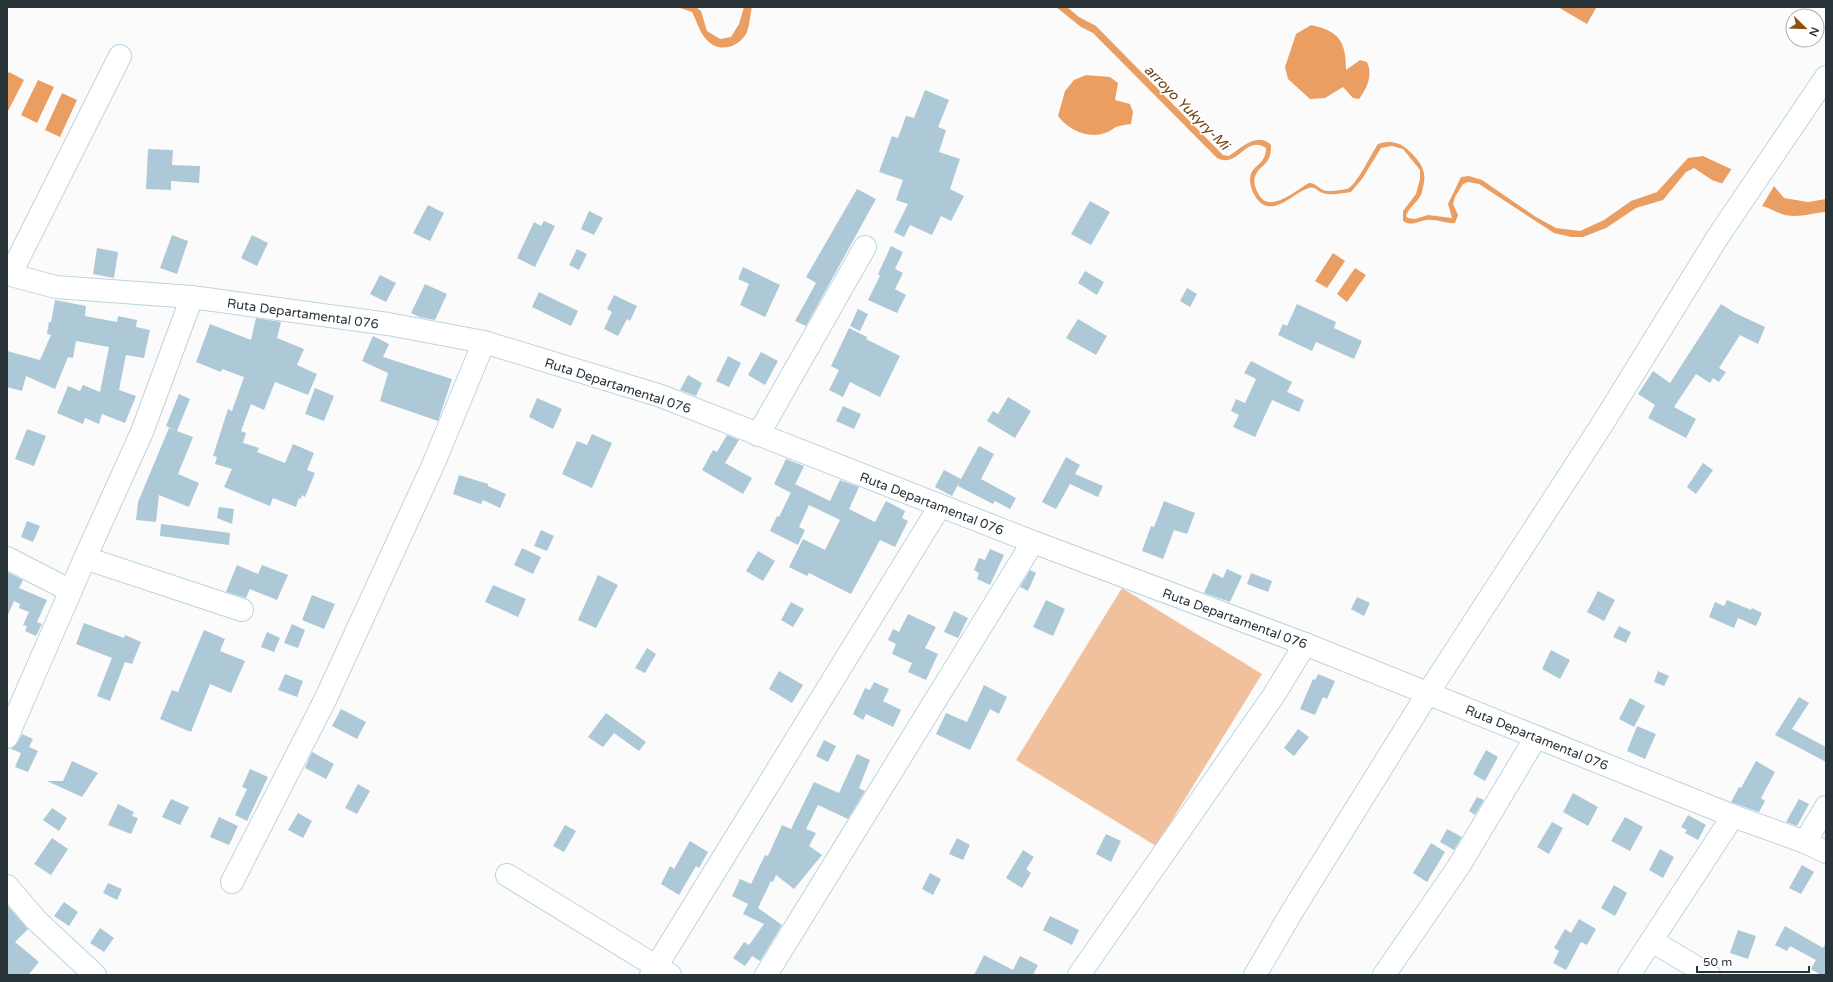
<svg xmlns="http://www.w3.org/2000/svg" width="1833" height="982" font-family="'Varela Round',sans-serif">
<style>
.green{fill:#f1c19e}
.water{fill:#eb9e62}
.pier{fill:#fbfbfb}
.building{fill:#adc8d6}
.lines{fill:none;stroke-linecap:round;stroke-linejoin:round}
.minor-casing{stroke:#bad5e3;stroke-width:24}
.major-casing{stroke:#bad5e3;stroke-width:24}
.minor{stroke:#fff;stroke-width:22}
.major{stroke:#fff;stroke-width:22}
.labels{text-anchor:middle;stroke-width:3;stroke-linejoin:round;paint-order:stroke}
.street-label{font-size:13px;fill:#293439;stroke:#fff}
.water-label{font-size:14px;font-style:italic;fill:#714012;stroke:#fff}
</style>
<rect width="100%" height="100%" fill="#fbfbfb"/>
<path class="green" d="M1122 588 1262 674 1156 846 1016 760Z"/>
<path class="water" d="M677 7H696L701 11 707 31 720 39 731 37 739 24 744 7H752C750 15 750 24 747 32 739 48 718 54 706 39 699 32 697 21 692 12Z
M1056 7H1067L1079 17 1096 26 1223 155 1229 156C1240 149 1257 131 1271 145 1272 166 1259 164 1255 177 1253 184 1256 189 1259 195 1270 214 1296 190 1309 183 1317 183 1320 191 1328 191 1333 191 1342 190 1347 189 1357 185 1371 154 1378 144 1387 140 1400 142 1407 149 1419 160 1428 170 1423 187 1422 191 1422 195 1419 198 1415 204 1409 208 1406 216L1408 218 1415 219 1428 215 1452 218 1448 204 1461 177 1469 176 1482 180 1536 217 1556 228 1580 231 1604 220 1631 201 1657 192 1688 158 1703 156 1733 170 1726 185 1712 180 1694 168 1686 172 1663 200 1636 208 1606 228 1583 237H1571L1554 233 1479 184 1468 182 1463 184 1455 197 1453 204 1458 215 1455 223C1446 224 1437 219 1427 220 1418 221 1412 227 1403 221V211L1416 194 1420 179V170L1403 149 1392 146 1381 148 1362 179 1351 192C1342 193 1331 196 1323 193 1317 192 1316 186 1309 188 1294 192 1273 219 1257 199 1253 193 1250 187 1250 179 1251 164 1266 166 1266 148 1245 134 1239 169 1217 158L1093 33 1081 27Z
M1558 7H1594L1596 8 1587 24Z
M1311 25C1339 31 1346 41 1346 70L1360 60 1367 62C1373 76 1367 88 1359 99L1353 98 1343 87 1325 98 1310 99 1288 79 1285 67 1296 34Z
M9 72 24 80 8 111 7 75Z
M1086 75 1110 77 1118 83 1115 100 1130 104 1133 112 1131 124C1126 125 1121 125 1116 127 1112 129 1109 132 1105 133 1088 139 1068 130 1058 116L1065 91 1074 80Z
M38 80 54 87 37 123 21 115Z
M62 93 77 100 60 137 45 130Z
M1774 186 1784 198 1808 202 1826 199V212C1812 213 1796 219 1782 214 1775 212 1770 208 1762 206Z
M1333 253 1345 261 1327 288 1315 281Z
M1355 268 1366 275 1347 302 1337 294Z"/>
<path class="pier" d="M1733 167 1741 176 1735 187 1721 185Z"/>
<path class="building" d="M925 90 949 100 938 127 946 130 939 152 960 159 950 189 964 196 951 221 941 216 932 235 910 225 904 237 894 232 908 204 896 200 903 180 879 172 892 136 898 138 906 116 914 118Z
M148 149 173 150 172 165 200 166 199 183 171 181V190L146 189Z
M857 189 876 199 806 326 795 321 816 283 806 277Z
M1090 201 1110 212 1091 245 1071 234Z
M428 205 444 213 430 241 413 233Z
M589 211 603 218 594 235 581 229Z
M544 221 555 226 535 267 517 258 534 222 541 226Z
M172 235 188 241 177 274 160 268Z
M252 235 268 243 257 266 241 258Z
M891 246 903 252 895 269 903 273 895 289 906 295 897 313 868 300 880 276 878 274Z
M97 248 118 252 114 278 93 274Z
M577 249 587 254 579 270 569 265Z
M743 267 780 285 765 317 740 305 749 284 738 279Z
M1085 271 1104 282 1097 295 1078 283Z
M380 275 396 283 386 302 370 294Z
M425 284 447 294 435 320 419 317 411 313Z
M1187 288 1197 294 1190 307 1180 301Z
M539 292 578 311 571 326 532 307Z
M614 295 637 306 630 321 627 319 618 336 604 329 612 312 607 309Z
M55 300 86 306 85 316 117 322 118 316 137 320 136 327 150 330 144 358 126 355 119 390 136 396 125 423 102 414 99 424 85 418 83 424 57 413 68 386 80 391 83 385 100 392 109 347 76 341 73 358 68 357 55 389 26 376 22 391 7 387V351L40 360 51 335 47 334 49 322H51Z
M1297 304 1336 322 1334 328 1362 341 1354 359 1316 342 1312 351 1278 335 1283 324 1287 326Z
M1721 304 1735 313 1765 327 1758 344 1740 335 1719 368 1726 372 1719 382 1713 378 1710 383 1696 374 1674 407 1696 419 1686 438 1648 418 1655 405 1638 394 1653 371 1670 383Z
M858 309 868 314 860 331 850 326Z
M256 318 281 322 277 338 304 349 297 365 317 374 308 395 275 382 264 410 251 404 241 431 246 433 243 443 259 448 257 452 285 463 293 444 314 453 307 470 315 473 305 497 302 495 301 499 299 498 296 507 273 498 270 506 224 487 232 469 215 464 217 457 213 456 228 409 232 411 244 377 222 369 221 372 196 362 210 324 251 340Z
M1078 319 1107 336 1096 355 1066 338Z
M849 328 867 337 866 339 900 356 880 397 850 382 843 397 829 390 839 370 831 366Z
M373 336 389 344 383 357 452 379 438 421 380 401 388 373 362 361Z
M761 352 778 361 765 385 748 375Z
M728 356 741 363 729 387 716 381Z
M1251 361 1292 382 1287 392 1304 400 1299 412 1272 400 1255 437 1233 427 1239 415 1231 411 1236 399 1245 403 1256 379 1244 373Z
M688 375 702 383 696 396 680 390Z
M315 388 334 396 324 421 305 414Z
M179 394 190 399 177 431 166 426Z
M1008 397 1031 411 1015 438 987 421 993 411 998 414Z
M537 398 562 409 553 429 529 417Z
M843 406 861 414 854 429 836 421Z
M169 428 193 437 178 474 199 483 189 507 159 495 156 522 136 520 138 502Z
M27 429 46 436 34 466 15 459Z
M592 434 612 443 592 488 562 474 577 441 587 445Z
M727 435 739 440 725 463 752 478 743 494 702 470 713 450 717 452Z
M979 446 994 454 981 479 1016 498 1010 509 995 501 993 504 958 486 960 481 952 496 935 487 944 470 961 479Z
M1066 457 1080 465 1075 474 1103 486 1098 497 1070 484 1056 509 1042 502Z
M786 459 804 466 791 493 774 484Z
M1703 463 1713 470 1696 494 1687 487Z
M459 475 488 484V486L506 494 500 508 483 500 481 504 453 494Z
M840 480 859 487 849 509 875 522 886 501 905 511 902 518 908 521 895 547 880 540 851 594 809 573 807 576 789 567 803 539 825 550 840 520 809 505 799 527 805 530 798 545 770 531 777 516 779 517 795 484 830 501Z
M1164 501 1195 513 1187 534 1174 530 1163 559 1142 551 1151 526 1154 527Z
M219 507 234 509 232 524 217 518Z
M27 521 40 526 33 542 21 537Z
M161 524 230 533 229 545 160 536Z
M541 530 554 536 547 551 534 546Z
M522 548 541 557 533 574 514 565Z
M990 549 1004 555 990 585 977 579 979 573 974 570 979 558 985 560Z
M758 551 775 561 763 581 746 571Z
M237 565 258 574 262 565 288 575 277 600 250 589 246 598 226 592Z
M1227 569 1242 576 1230 602 1204 593 1213 573 1223 578Z
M1030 570 1036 573 1028 591 1020 587Z
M7 572 23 580 19 588 47 600 37 622 42 624 36 636 25 631 27 626 23 625 29 612 19 608 20 604 14 601 7 617Z
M1251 573 1272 581 1268 592 1247 584Z
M598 575 618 585 596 628 578 620Z
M493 585 526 599 518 617 485 602Z
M1598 591 1615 600 1604 621 1587 612Z
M312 595 335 604 324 629 302 620Z
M1357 597 1370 603 1364 616 1351 609Z
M1046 600 1065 609 1053 636 1033 627Z
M1727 600 1751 610 1752 608 1762 613 1756 626 1738 618 1734 628 1709 617 1715 602 1724 606Z
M791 602 804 609 793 627 781 620Z
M954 611 968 618 958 638 944 632Z
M908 614 936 627 925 648 938 654 926 680 908 672 912 663 892 654 896 644 888 640 893 629 899 632Z
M84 623 124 638 125 635 141 642 132 664 125 662 110 701 97 696 112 658 76 644Z
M292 624 305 630 298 648 284 643Z
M1619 626 1631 632 1626 643 1613 637Z
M204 630 225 639 220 651 245 661 231 693 210 684 191 732 160 719 172 690 178 692Z
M267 632 280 638 274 652 261 647Z
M647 648 656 654 645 673 635 668Z
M1551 650 1570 660 1560 679 1542 669Z
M779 671 803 685 792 703 769 689Z
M1658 671 1669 676 1664 686 1654 682Z
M285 674 303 681 297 697 278 690Z
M1318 674 1335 681 1327 699 1323 697 1315 715 1300 709 1313 679 1315 680Z
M874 682 889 689 883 701 901 710 893 727 866 714 863 720 853 714 865 688 870 690Z
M984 685 1007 697 999 714 990 709 970 750 936 734 946 713 967 722Z
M1799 697 1809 703 1792 729 1826 747V762L1775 735Z
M1630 698 1645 706 1634 727 1619 719Z
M341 709 366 722 357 739 332 726Z
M606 713 646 742 639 751 614 733 603 747 588 737Z
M1637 726 1656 734 1645 759 1627 751Z
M1298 729 1309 737 1294 756 1284 748Z
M22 734 33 739 29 747 38 751 28 772 15 767 21 753 11 749 18 742Z
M824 740 836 746 828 762 816 756Z
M1486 750 1498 757 1485 781 1473 774Z
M312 752 334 764 326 779 305 768Z
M857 754 870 760 859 788 865 791 848 819 818 805 806 829 816 833 809 846 822 855 794 889 776 875 773 882 771 881 758 908 782 925 760 961 752 956 745 966 733 958 744 942 749 945 764 924 743 914 748 904 732 896 740 879 751 884 765 855 768 856 782 825 791 829 814 782 839 793Z
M72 761 98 773 82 797 47 781H63Z
M1756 761 1775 772 1761 798 1765 801 1759 812 1731 802 1739 787 1741 788Z
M250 769 268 777 247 821 235 815 247 789 242 787Z
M358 784 370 791 357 814 345 808Z
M1573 793 1598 807 1588 826 1563 812Z
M1477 797 1484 800 1475 815 1469 811Z
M171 799 189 807 180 825 162 817Z
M1799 799 1809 804 1797 826 1786 822Z
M118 804 134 812 132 816 138 818 131 834 108 825Z
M52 808 67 818 59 831 43 820Z
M298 813 312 821 303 838 288 830Z
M1688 815 1706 825 1698 840 1685 833 1687 830 1681 827Z
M219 817 238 826 229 845 210 837Z
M1625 817 1643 827 1630 851 1611 841Z
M1552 822 1563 828 1549 854 1537 847Z
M565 825 576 831 564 852 553 846Z
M1447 829 1462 837 1454 850 1440 842Z
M1106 834 1121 841 1111 862 1096 854Z
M52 838 68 849 51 875 34 864Z
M957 838 970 845 963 860 949 854Z
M690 841 708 852 699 868 696 866 679 895 661 884 670 866 674 869Z
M1431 843 1445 852 1427 882 1413 873Z
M1660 849 1674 857 1663 878 1649 870Z
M1023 850 1034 857 1026 869 1031 873 1022 888 1006 878Z
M1802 865 1814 872 1801 894 1789 888Z
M930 873 941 879 933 895 922 889Z
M108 883 122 889 117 900 103 893Z
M1614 885 1627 893 1615 916 1601 908Z
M64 902 78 912 69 926 54 916Z
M7 905 28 929 15 942 39 962 28 975H7Z
M1050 916 1079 930 1072 945 1043 930Z
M1579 919 1596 929 1587 945 1581 942 1566 970 1553 963 1559 951 1554 948 1565 929 1571 933Z
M1785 926 1823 948 1826 942V975H1821L1811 969 1816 960 1790 946 1787 951 1775 945Z
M100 928 114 938 104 952 90 943Z
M1738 930 1756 936 1748 959 1730 953Z
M984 955 1013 970 1020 956 1038 965 1033 975H974Z"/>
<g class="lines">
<g class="minor-casing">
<path id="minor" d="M10 275 120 56
M192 297 142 432 85 558 242 610
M758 435 865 247
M7 558 71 591
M7 737 85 558
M1805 842 1826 807
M507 875 670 975
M232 882 325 700 433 465 484 342
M7 886 36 920 95 975
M1652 941 1709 975
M651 975 940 506
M766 975 1033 542
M1079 975 1274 695 1305 644
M1255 975 1293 910 1428 693 1603 423 1717 238 1826 77
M1384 975 1459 866 1536 737
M1629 975 1733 816"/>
</g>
<g class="major-casing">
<path id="major" d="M7 274 56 287 192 297 388 324 484 342 661 396 1033 542 1305 644 1733 816 1805 842 1826 852"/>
</g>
<use href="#minor" class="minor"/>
<use href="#major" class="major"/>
</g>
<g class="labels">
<g class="street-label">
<text transform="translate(303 313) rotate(8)" y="5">Ruta Departamental 076</text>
<text transform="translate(618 385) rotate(18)" y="5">Ruta Departamental 076</text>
<text transform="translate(932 503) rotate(21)" y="5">Ruta Departamental 076</text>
<text transform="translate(1235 618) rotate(20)" y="5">Ruta Departamental 076</text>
<text transform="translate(1537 737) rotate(22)" y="5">Ruta Departamental 076</text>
</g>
<g class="water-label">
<text transform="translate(1187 107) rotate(45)" y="5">arroyo Yukyry-Mi</text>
</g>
</g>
<rect width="1833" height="982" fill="none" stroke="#293439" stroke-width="16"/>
<g transform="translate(1805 28) rotate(113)"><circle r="19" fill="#ffffff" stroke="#a9aeb0"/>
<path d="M0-3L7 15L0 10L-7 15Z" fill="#8f5016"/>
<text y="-6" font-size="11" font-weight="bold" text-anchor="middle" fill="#293439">N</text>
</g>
<path d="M1697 966v6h112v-6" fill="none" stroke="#293439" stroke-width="2"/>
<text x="1703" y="966" font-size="12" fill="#293439" stroke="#ffffff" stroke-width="3" paint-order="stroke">50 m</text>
</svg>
